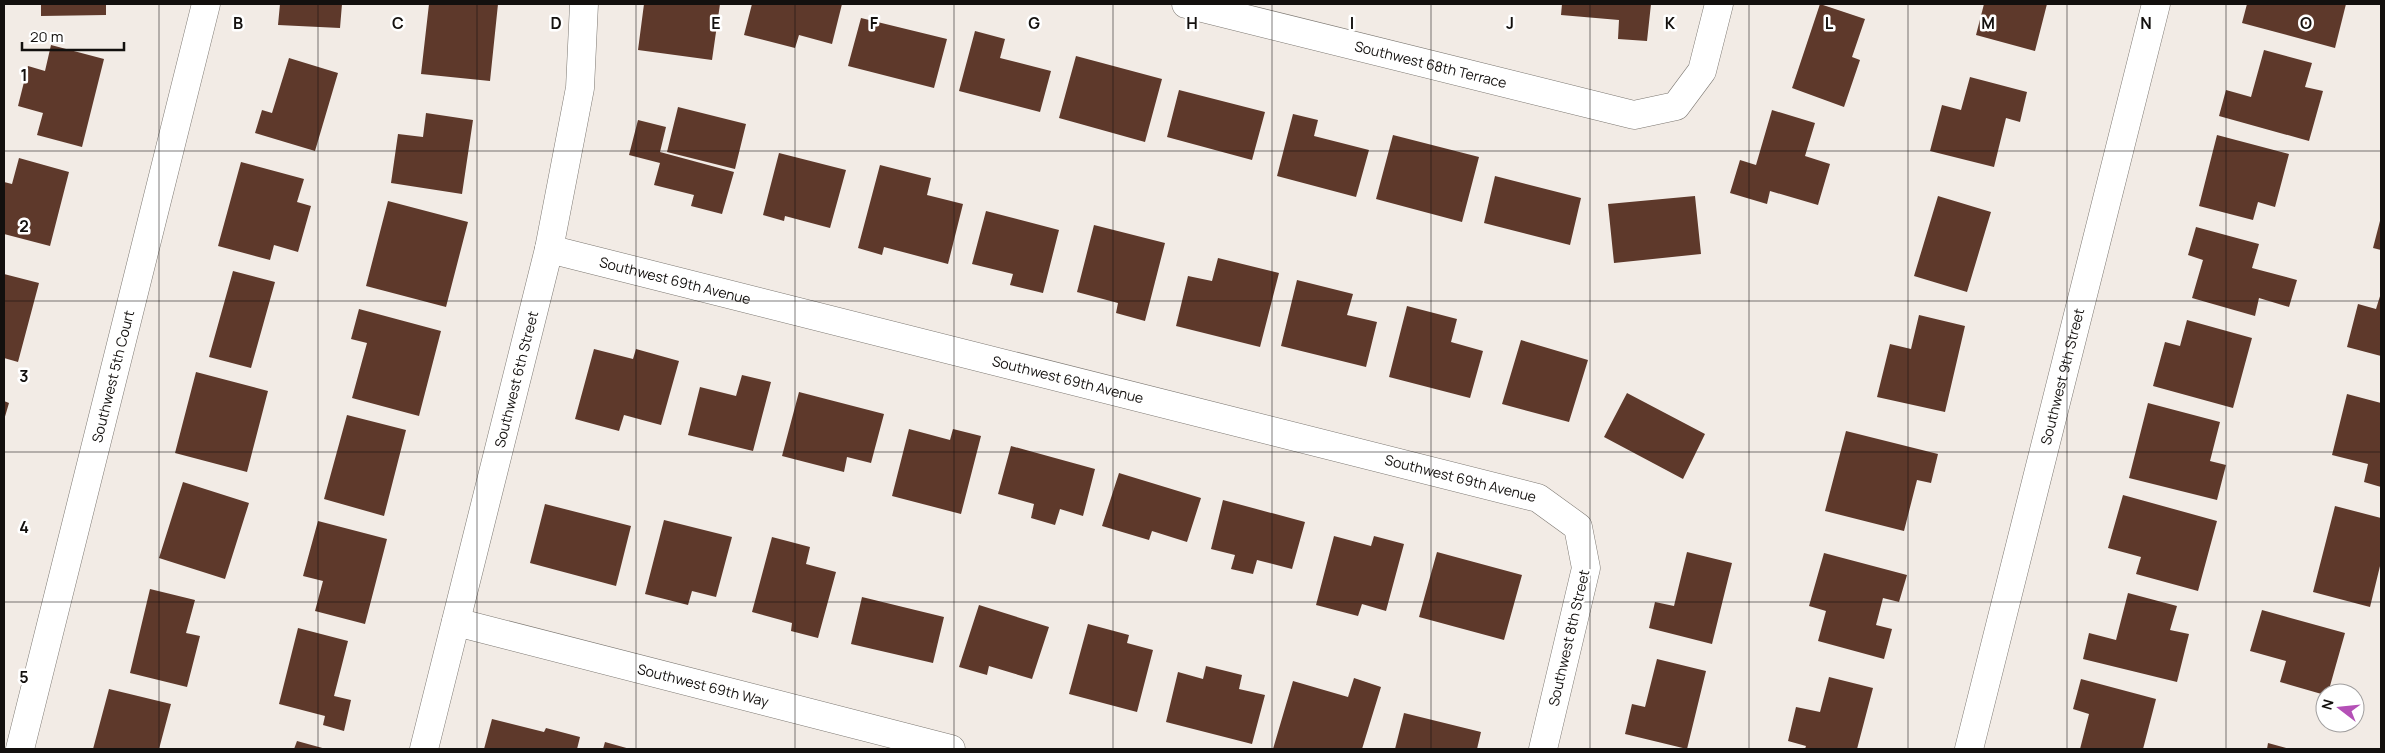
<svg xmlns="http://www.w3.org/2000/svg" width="2385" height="753" font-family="Manrope,sans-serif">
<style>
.building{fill:#5e392b}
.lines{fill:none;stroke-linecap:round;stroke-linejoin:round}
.minor-casing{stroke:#7c7771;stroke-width:29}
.minor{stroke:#fff;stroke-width:28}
.grid{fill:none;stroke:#13100e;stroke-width:1;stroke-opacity:0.55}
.labels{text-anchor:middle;stroke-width:5;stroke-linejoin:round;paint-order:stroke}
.street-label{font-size:14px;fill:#13100e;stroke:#fff}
.grid-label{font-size:16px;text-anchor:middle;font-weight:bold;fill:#13100e;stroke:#fff;stroke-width:5;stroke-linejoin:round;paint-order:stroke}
</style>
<rect width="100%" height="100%" fill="#f2ebe5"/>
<path class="building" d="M41 4H106V15L41 16Z
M280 4H342L340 28 278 25Z
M429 4H498L490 81 421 74Z
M644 4H720L712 60 638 50Z
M752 4H842L832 44 799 35 795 48 744 35Z
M1562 4H1651L1647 41 1618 39 1619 20 1561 15Z
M1820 4 1865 19 1852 57 1860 60 1844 107 1792 88Z
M1984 4H2047L2035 51 1976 35Z
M2247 4H2346L2335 48 2242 23Z
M861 18 947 39 934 88 848 66Z
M975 31 1005 39 1000 58 1051 71 1040 112 959 91Z
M51 45 104 59 82 147 37 135 43 113 18 106 28 66 45 71Z
M2264 50 2312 63 2305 87 2323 91 2309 141 2219 116 2226 90 2251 97Z
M1076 56 1162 79 1145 142 1059 118Z
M289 58 338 73 315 151 255 133 262 110 272 113Z
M1970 77 2027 92 2020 122 2006 118 1994 167 1930 151 1942 105 1961 110Z
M1179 90 1265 112 1252 160 1167 137Z
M678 107 746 124 735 169 667 152Z
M1772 110 1815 123 1805 156 1830 164 1818 205 1770 191 1767 204 1730 193 1740 160 1756 165Z
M426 113 473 120 462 194 391 183 398 134 423 137Z
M1293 114 1318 120 1314 136 1369 150 1356 197 1277 176Z
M638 120 666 127 660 152 734 172 722 214 691 206 694 195 654 185 660 163 629 155Z
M1393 135 1479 157 1462 222 1376 199Z
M2217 135 2289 154 2275 207 2258 202 2253 220 2199 206Z
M779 153 846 170 830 228 785 216 784 221 763 215Z
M19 158 69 172 50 246 4 234V182L12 184Z
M241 162 304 179 297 202 311 206 298 252 274 245 270 260 218 246Z
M880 165 931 178 927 195 963 204 948 264 884 247 882 255 858 248Z
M1495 176 1581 198 1570 245 1484 223Z
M1695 196 1701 254 1614 263 1608 204Z
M1938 196 1991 212 1967 292 1914 276Z
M388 201 468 222 446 307 366 286Z
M986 211 1059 230 1043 293 1010 285 1013 274 972 264Z
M2381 217V250L2373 248Z
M1094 225 1165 243 1145 321 1116 313 1118 303 1077 292Z
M2196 227 2259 244 2252 268 2297 280 2289 307 2259 298 2255 316 2192 298 2203 260 2188 255Z
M1218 258 1279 273 1260 347 1176 326 1188 276 1212 281Z
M233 271 275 282 251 368 209 357Z
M4 274 39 283 18 362 4 358Z
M1297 280 1353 294 1347 315 1377 322 1366 367 1281 346Z
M2381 293V356L2347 347 2358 304 2376 309Z
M1407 306 1457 319 1451 342 1483 351 1470 398 1389 377Z
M359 309 441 331 419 416 352 398 367 343 351 339Z
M1919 315 1965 326 1945 412 1877 397 1890 344 1911 349Z
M2187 320 2252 338 2233 408 2153 386 2165 342 2180 346Z
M1521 340 1588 360 1569 422 1502 404Z
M594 349 633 359 636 349 679 361 661 425 624 415 619 431 575 419Z
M196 372 268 391 247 472 175 453Z
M742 375 771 382 753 451 688 435 700 387 736 396Z
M799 392 884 414 871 463 847 457 844 472 782 456Z
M1627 393 1705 434 1683 479 1604 437Z
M2347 394 2381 403V487L2364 482 2368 464 2332 455Z
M4 401 9 403 4 420Z
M2148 403 2220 422 2210 461 2226 465 2217 500 2129 478Z
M347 415 406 430 384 516 324 499Z
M909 429 950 440 953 429 981 436 961 514 892 496Z
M1846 431 1938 454 1931 483 1917 480 1904 531 1825 511Z
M1011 446 1095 469 1083 516 1060 509 1055 525 1031 518 1034 504 998 494Z
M1119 473 1201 498 1187 542 1152 531 1149 540 1102 526Z
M183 482 249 503 225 579 159 558Z
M2123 495 2217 521 2198 591 2136 574 2141 557 2108 548Z
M1223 500 1305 522 1292 569 1257 560 1253 574 1231 569 1235 555 1211 549Z
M545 504 631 526 616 586 530 563Z
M2335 506 2381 518V562L2370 607 2313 592Z
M664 520 732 537 716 597 692 591 688 605 645 594Z
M318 521 387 539 365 624 315 611 323 581 303 576Z
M1334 536 1371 546 1374 536 1404 544 1386 611 1362 604 1358 616 1316 605Z
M772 537 810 547 806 564 836 572 818 638 791 631 792 623 752 612Z
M1437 552 1522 575 1504 640 1419 617Z
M1687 552 1732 563 1712 644 1649 628 1655 602 1674 606Z
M1824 553 1907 575 1899 602 1883 598 1876 625 1892 629 1884 659 1818 641 1826 611 1809 606Z
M150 589 195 600 186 633 200 636 187 687 130 673Z
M2128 593 2177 606 2170 630 2189 634 2177 682 2083 659 2089 633 2116 640Z
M862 597 944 617 933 663 851 644Z
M979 605 1049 627 1032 679 989 666 987 675 959 667Z
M2262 610 2345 633 2328 693 2325 695 2280 682 2286 661 2250 651Z
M1088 624 1129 635 1127 643 1153 650 1137 712 1069 694Z
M298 628 348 641 334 696 351 700 344 731 323 725 325 716 279 704Z
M1657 659 1706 671 1687 749 1625 734 1632 704 1645 707Z
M1206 666 1242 675 1239 689 1265 695 1252 744 1166 722 1178 672 1203 679Z
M1829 677 1873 688 1857 749H1805L1806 746 1788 741 1796 707 1820 712Z
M1354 678 1381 687 1362 749H1273L1293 681 1348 697Z
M2081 679 2156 699 2143 749H2080L2089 714 2073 709Z
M109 689 171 704 159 749H93Z
M1404 713 1481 732 1477 749H1395Z
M492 719 544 732 546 728 580 737 577 749H484Z
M297 741 326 749H294Z
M605 742 630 749H603Z
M2268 743 2290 749H2267Z"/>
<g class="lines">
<g class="minor-casing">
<g id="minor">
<path id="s1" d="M1186 4 1634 115 1676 106 1702 71 1719 4"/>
<path id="s2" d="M549 249 1538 498 1578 527 1586 568 1543 749"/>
<path id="s3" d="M456 622 951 749"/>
<path id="s4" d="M20 749 206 4"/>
<path id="s5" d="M424 749 549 249 580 88 584 4"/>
<path id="s6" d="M1969 749 2156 4"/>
</g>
</g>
<use href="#minor" class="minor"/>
</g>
<path class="grid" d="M159 4V749M318 4V749M477 4V749M636 4V749M795 4V749M954 4V749M1113 4V749M1272 4V749M1431 4V749M1590 4V749M1749 4V749M1908 4V749M2067 4V749M2226 4V749M4 151H2381M4 301H2381M4 452H2381M4 602H2381"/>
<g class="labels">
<g class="street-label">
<text dy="5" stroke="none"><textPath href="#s1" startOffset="252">Southwest 68th Terrace</textPath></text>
<text dy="5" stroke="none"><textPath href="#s2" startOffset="130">Southwest 69th Avenue</textPath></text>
<text dy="5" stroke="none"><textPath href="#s4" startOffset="384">Southwest 5th Court</textPath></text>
<text dy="5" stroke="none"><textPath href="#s6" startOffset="384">Southwest 9th Street</textPath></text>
<text dy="5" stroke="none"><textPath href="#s5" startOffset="381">Southwest 6th Street</textPath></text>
<text dy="5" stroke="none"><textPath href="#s2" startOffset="535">Southwest 69th Avenue</textPath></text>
<text dy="5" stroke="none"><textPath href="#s2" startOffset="940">Southwest 69th Avenue</textPath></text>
<text transform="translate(1569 638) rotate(-77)" y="5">Southwest 8th Street</text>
<text dy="5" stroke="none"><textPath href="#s3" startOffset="255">Southwest 69th Way</textPath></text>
</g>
</g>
<g class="grid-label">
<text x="238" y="29">B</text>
<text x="398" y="29">C</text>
<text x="556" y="29">D</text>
<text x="716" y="29">E</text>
<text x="874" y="29">F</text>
<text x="1034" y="29">G</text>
<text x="1192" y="29">H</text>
<text x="1352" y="29">I</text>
<text x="1510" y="29">J</text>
<text x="1670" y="29">K</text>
<text x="1829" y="29">L</text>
<text x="1988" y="29">M</text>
<text x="2146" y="29">N</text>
<text x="2306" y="29">O</text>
<text x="24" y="81">1</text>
<text x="24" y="232">2</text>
<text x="24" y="382">3</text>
<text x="24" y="533">4</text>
<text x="24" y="683">5</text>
</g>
<rect width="2385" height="753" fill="none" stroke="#13100e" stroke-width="10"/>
<g transform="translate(2340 708) rotate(286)"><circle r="24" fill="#ffffff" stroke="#a19f9f"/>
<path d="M0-4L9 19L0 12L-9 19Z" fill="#b450b6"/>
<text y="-8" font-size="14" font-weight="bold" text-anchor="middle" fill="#13100e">N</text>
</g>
<path d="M22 42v8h102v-8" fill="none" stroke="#13100e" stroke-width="2.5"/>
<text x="30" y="42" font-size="15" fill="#13100e" stroke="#ffffff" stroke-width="4" paint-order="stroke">20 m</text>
</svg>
